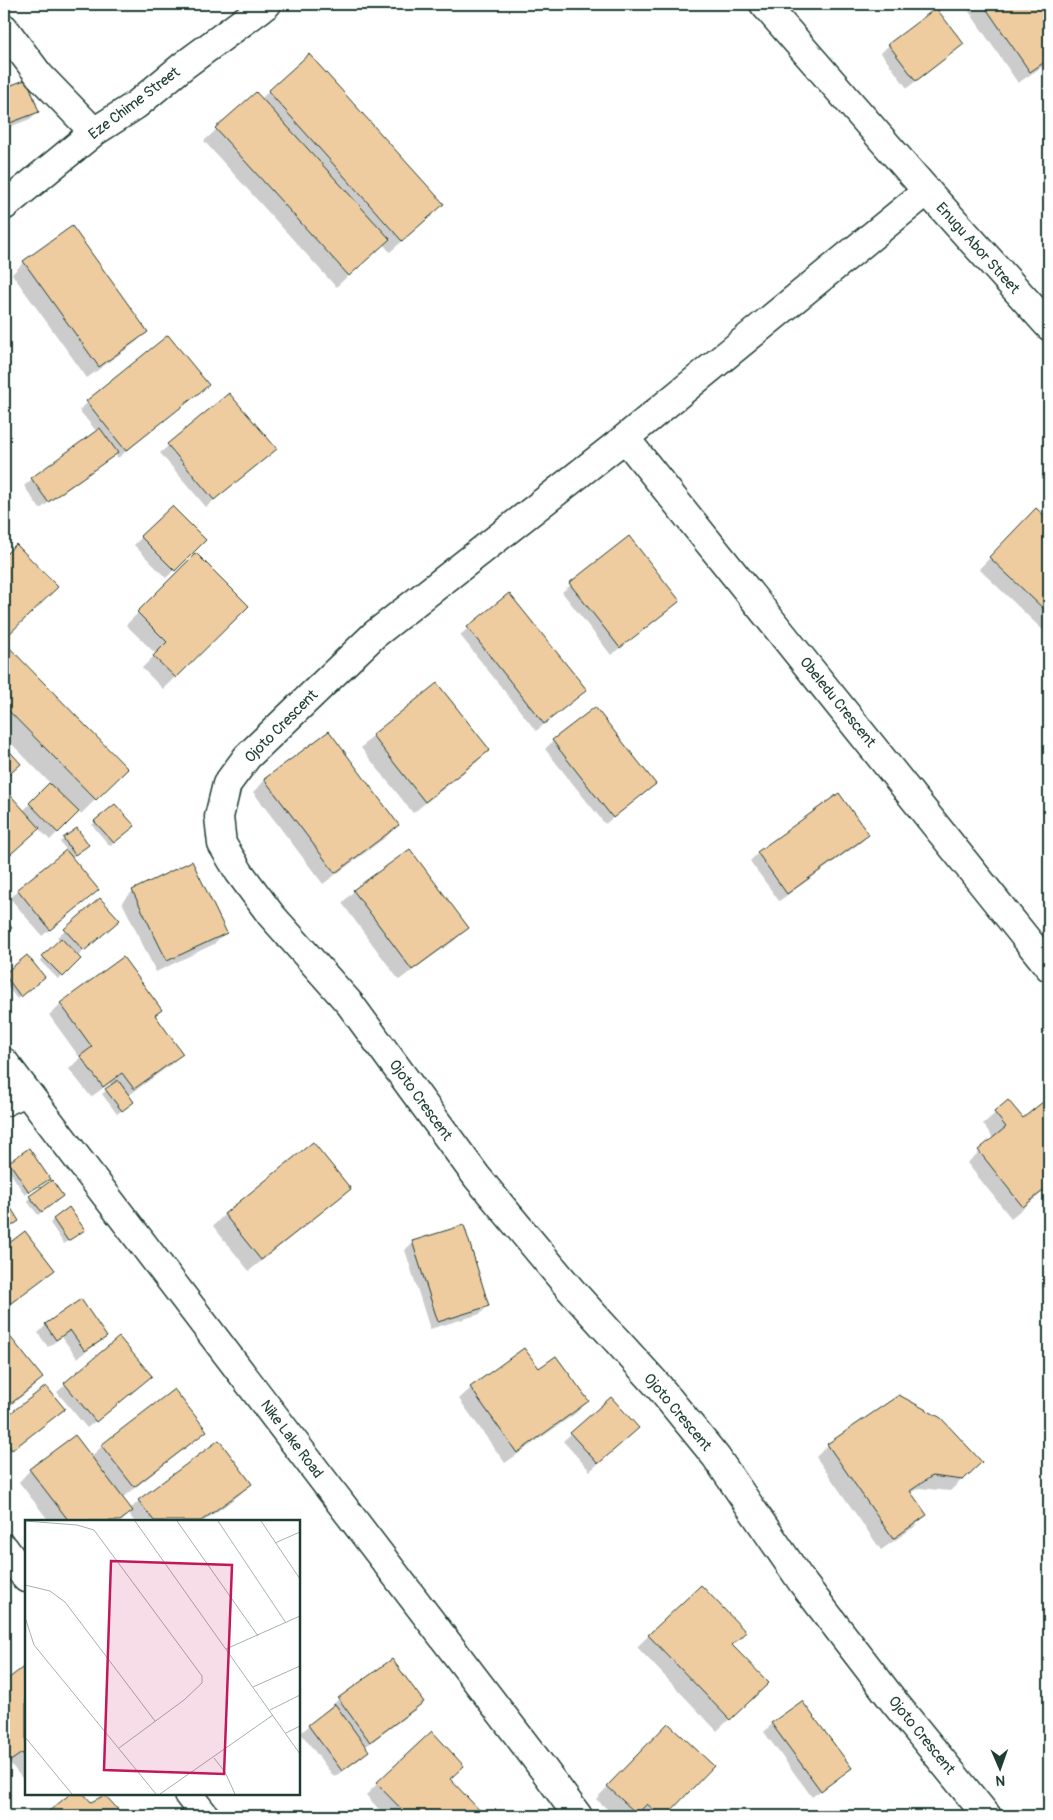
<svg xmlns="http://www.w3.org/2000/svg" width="1053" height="1820" font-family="Pangolin,sans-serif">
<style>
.shadow{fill:#0003}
.building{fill:#eecc9f;stroke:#1f3d34}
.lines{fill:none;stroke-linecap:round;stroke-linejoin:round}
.street-casing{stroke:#1f3d34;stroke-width:31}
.primary-casing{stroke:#1f3d34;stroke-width:31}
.street{stroke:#fff;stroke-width:28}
.primary{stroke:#fff;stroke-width:28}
.labels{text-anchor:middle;stroke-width:4.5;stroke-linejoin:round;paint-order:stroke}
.street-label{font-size:15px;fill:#1f3d34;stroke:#fff}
.inset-road{fill:none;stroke:#a5b1ae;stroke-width:1}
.view{fill:#c2185b;fill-opacity:0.15;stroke:#c2185b;stroke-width:2.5}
.inset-edge{fill:none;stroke:#1f3d34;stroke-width:2.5}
</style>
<rect width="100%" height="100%" fill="#fff"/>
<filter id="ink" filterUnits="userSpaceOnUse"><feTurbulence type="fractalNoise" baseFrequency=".02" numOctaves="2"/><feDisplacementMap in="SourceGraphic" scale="10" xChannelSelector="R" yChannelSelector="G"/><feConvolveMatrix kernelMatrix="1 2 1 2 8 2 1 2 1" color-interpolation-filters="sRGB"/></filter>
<g filter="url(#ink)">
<path class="shadow" d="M975 4H1049V62L1018 83 968 10Z
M962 44 954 52 907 88 881 53 889 45Z
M26 81 37 112 30 119 4 129V89Z
M269 91 431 216 390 252 383 244 336 287 204 141 256 93 261 99Z
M72 228 146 332 135 343 87 378 12 274 24 262Z
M168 336 200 392 118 458 115 454 108 460 40 509 24 486 32 479 97 432 79 410Z
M229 394 275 449 206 507 160 453Z
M172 507 205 540 166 578 134 545Z
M1036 510 1049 522V636L979 569Z
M629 538 679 600 611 655 562 592Z
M16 546 41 602 4 637V557Z
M196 555 247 606 163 689 142 668 156 654 126 625Z
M509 595 577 698 536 731 460 635Z
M4 644 126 769 81 814 78 811 50 840 38 828 4 860V790L23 811 50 783 4 736Z
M437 685 488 750 477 762 413 813 361 748 372 736Z
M553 741 655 784 605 824 545 749Z
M265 780 397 825 386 837 323 884 253 792Z
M95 822 129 829 110 846 92 825Z
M868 835 860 843 779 901 750 861 758 853Z
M64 839 88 845 71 858 89 898 42 936 10 898 67 851 60 842Z
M410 851 467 928 455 940 399 980 342 903 354 891Z
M133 891 225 932 214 944 156 972 122 902Z
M119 920 77 957 79 959 58 979 40 961 60 941 57 937 65 930Z
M27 957 40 981 17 999 4 982V976Z
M61 1004 160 1010 154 1016 182 1053 170 1065 128 1096 129 1105 117 1114 102 1094 112 1086 110 1083 91 1097 69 1069 80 1058 49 1015Z
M1049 1098V1187L1011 1218 967 1163 994 1139 983 1124 1008 1102 1022 1120Z
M313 1144 349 1188 337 1200 249 1271 213 1226 224 1215Z
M29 1150 44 1182 25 1195 6 1166Z
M62 1196 38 1215 27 1201 30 1197Z
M4 1199 18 1221 4 1233Z
M53 1220 83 1230 64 1244 50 1223Z
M25 1232 54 1269 4 1309V1249Z
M413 1242 488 1306 480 1314 430 1329 405 1250Z
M46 1325 105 1337 97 1344 77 1358 62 1337 48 1347 38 1333Z
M4 1331 42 1378 30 1390 4 1410Z
M119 1339 142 1383 87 1428 57 1392Z
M538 1370 588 1401 576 1413 505 1463 459 1399 471 1388Z
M45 1387 63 1409 4 1456V1420Z
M205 1430 193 1442 122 1498 130 1509 139 1501 250 1484 238 1496 204 1521H134L129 1514 122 1521H49L19 1482 30 1470 91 1457 102 1446Z
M571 1434 630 1436 590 1471 563 1441Z
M828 1445 969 1473 950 1491 919 1488 910 1493 925 1515 914 1527 881 1550 816 1457Z
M649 1635 730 1645 755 1695 717 1731 637 1647Z
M392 1661 423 1702 415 1710 365 1747 368 1751 360 1759 334 1777 301 1733 339 1699Z
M26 1667V1781L25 1782 10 1763 4 1768V1684Z
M772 1724 850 1768 842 1775 812 1797 764 1732Z
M656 1736 712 1766 664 1816H637L635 1814 633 1816H615L596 1799Z
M449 1779 484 1816H385L366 1795 377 1784Z
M72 1794H82L91 1804 104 1797 122 1816H45Z"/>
<path class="building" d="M983 4H1049V59L1030 72Z
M936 8 964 44 916 81 888 44Z
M309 54 444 204 402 241 268 91Z
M27 79 39 112 7 124 4 114V88Z
M256 92 390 239 349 276 215 128Z
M72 226 148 332 99 367 23 261Z
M168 335 209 385 126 451 86 401Z
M229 393 277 449 214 500 167 444Z
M100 428 118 453 48 502 31 478Z
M172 506 206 540 175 571 140 536Z
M1036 508 1049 520V614L989 557Z
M629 536 680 601 620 648 569 583Z
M16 544 58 587 4 639V556Z
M196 553 249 606 176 678 153 656 167 642 137 612Z
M509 593 587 690 544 724 467 627Z
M4 642 128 769 96 800 4 706Z
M437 683 490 750 425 802 372 735Z
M595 707 656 784 613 818 552 740Z
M329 731 399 825 335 873 264 779Z
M4 745 21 764 4 779Z
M49 783 79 812 58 833 29 803Z
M4 788 40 828 4 860Z
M839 793 869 835 787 894 757 852Z
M115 804 135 826 114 843 94 821Z
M77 828 89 845 75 855 63 838Z
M410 849 469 928 412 970 353 890Z
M66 850 99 890 50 930 17 889Z
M192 861 227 933 167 961 132 890Z
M100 898 120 920 84 951 64 929Z
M4 918 12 928 4 934Z
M61 938 81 959 63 977 42 956Z
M27 955 45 977 21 997 4 974Z
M123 957 162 1010 155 1015 183 1054 134 1089 122 1073 103 1087 80 1056 92 1047 60 1003Z
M118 1080 134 1102 122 1111 105 1089Z
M1049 1097V1186L1023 1207 978 1150 1006 1127 994 1112 1008 1100 1023 1118Z
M313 1142 351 1189 261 1260 224 1214Z
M29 1148 50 1179 29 1192 9 1162Z
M52 1180 63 1196 42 1212 29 1196Z
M4 1197 19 1221 4 1231Z
M69 1207 85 1230 68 1241 53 1219Z
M464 1225 489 1306 438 1322 412 1241Z
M25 1231 55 1270 7 1306 4 1302V1247Z
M81 1299 107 1337 85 1351 70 1330 56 1340 45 1324Z
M4 1329 43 1378 4 1409Z
M119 1337 152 1376 96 1422 64 1383Z
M524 1348 539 1368 556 1356 589 1401 517 1453 470 1387Z
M46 1386 65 1409 12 1450 4 1438V1418Z
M174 1389 207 1431 134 1487 101 1445Z
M899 1395 941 1418 982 1462 963 1480 932 1476 910 1491 927 1515 893 1539 827 1444Z
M611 1397 639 1428 598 1464 570 1433Z
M75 1435 133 1511 120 1521H69L29 1469Z
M219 1440 252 1484 201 1521H154L138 1500Z
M701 1585 746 1632 732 1645 769 1683 730 1720 648 1635Z
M392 1659 424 1702 370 1742 338 1698Z
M26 1665V1758L22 1753 6 1764 4 1761V1738L8 1734 4 1728V1682Z
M802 1701 852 1768 821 1791 771 1723Z
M335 1704 369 1751 342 1771 308 1725Z
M668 1723 714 1766 666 1816H661L647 1804 637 1814 607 1786Z
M432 1731 464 1766 450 1779 485 1816H408L376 1783Z
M70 1794H84L91 1802 105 1795 124 1816H43Z"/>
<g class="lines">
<g class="street-casing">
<path id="street" d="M764 4 927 191 1049 326
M4 28 39 75 94 132
M927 191 625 438 374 635 247 757 227 784 219 817 222 844 239 872 271 915 350 1004 477 1177 571 1290 659 1387 716 1457 802 1582 895 1703 987 1816
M4 206 94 132 136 105 183 66 267 4
M625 438 1049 967
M4 1102 26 1092
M4 1548 26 1578
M188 1794 205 1816"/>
</g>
<g class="primary-casing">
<path id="primary" d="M4 1062 536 1759 578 1816"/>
</g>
<use href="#street" class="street"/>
<use href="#primary" class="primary"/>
</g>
</g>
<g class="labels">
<g class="street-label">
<text transform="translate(134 103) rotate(-37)" y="5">Eze Chime Street</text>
<text transform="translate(978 248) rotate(48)" y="5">Enugu Abor Street</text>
<text transform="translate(838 702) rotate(51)" y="5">Obeledu Crescent</text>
<text transform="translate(281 726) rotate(-45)" y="5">Ojoto Crescent</text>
<text transform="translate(421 1100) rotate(54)" y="5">Ojoto Crescent</text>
<text transform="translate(678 1412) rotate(50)" y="5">Ojoto Crescent</text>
<text transform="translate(292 1439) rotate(53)" y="5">Nike Lake Road</text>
<text transform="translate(922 1735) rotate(51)" y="5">Ojoto Crescent</text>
</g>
</g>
<g transform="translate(25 1520)">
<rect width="275" height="275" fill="#fff"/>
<path class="inset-road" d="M0 1 52 5 69 10 177 156V163L159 180 94 228M110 1 275 234M152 1 233 116M193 1 261 103M236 1 275 59M250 23 275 12M0 65 25 71 40 82 130 201M0 97 9 125 131 274M201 129 275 96M228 167 275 146M245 190 275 175M261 213 275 206M0 217 47 274M189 238 200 252 210 274M135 274 248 195"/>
<path class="view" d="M86 41 207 45 199 254 79 250Z"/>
<rect width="275" height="275" class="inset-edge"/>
</g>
<rect width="1053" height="1820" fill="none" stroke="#fff" stroke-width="20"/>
<rect x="10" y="10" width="1033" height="1800" fill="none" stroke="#1f3d34" stroke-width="2" filter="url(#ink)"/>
<g transform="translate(1000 1768) rotate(178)" stroke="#ffffff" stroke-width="4" paint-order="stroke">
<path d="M0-4L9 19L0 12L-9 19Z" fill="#1f3d34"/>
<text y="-8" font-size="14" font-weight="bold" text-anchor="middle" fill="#1f3d34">N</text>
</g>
</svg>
